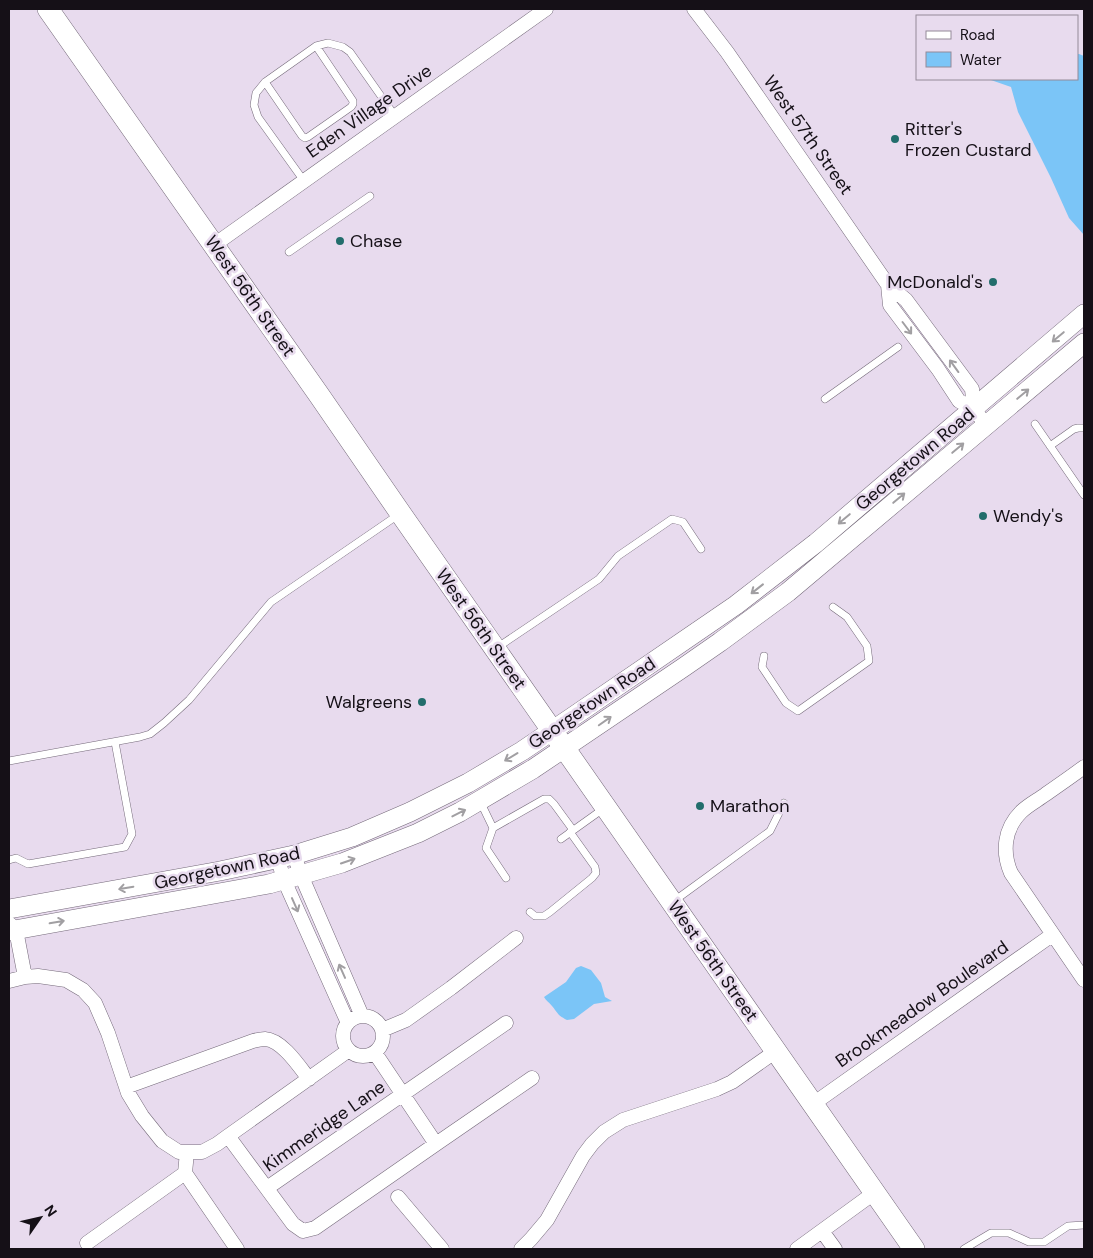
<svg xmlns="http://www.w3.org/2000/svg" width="1093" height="1258" font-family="'DM Sans',sans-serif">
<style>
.water{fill:#7bc5f7}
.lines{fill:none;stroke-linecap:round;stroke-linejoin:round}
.lane-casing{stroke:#756a7a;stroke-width:8}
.street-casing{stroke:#756a7a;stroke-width:15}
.secondary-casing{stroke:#756a7a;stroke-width:20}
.primary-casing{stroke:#756a7a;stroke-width:22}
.lane{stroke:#fff;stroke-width:7}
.street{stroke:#fff;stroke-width:14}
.secondary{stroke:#fff;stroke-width:19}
.primary{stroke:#fff;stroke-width:21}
.oneway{stroke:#a19fa2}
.poi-dot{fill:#226d6c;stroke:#e8dbee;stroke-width:2}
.labels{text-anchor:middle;stroke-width:5;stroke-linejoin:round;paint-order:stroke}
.street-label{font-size:18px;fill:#151017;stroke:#e8dbee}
.poi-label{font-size:18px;fill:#151017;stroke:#e8dbee;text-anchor:start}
</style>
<rect width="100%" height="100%" fill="#e8dbee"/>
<path class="water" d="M1077 54H1079L1084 56V235L1069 218 1051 178 1018 112 1011 87 988 79H1077Z
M581 966 591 970 601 983 605 997 612 1001 594 1004 574 1019 567 1020C557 1015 558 1013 552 1006 549 1002 546 1001 544 997L566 982 576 968Z"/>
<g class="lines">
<g class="lane-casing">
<path id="lane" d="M265 82 302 136 305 138 308 137 351 107 353 104V101L316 46
M304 181 258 117 254 105 256 93 265 82 316 46 328 43 343 47 350 52 395 116
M289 252 370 196
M825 399 898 347
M1035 424 1084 495
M1050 446 1074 429 1078 428H1084
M498 647 599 579 618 556 672 519 683 522 701 549
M764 656 762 667 786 703 798 711 869 661 867 646 847 617 833 607
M9 761 140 737 150 734 164 723 189 700 271 602 398 515
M480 801 493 828 486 848 506 878
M493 828 544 799H549L554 804 573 830
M561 839 603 809
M9 860 16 858 28 864 125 847 132 834 115 742
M674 901 770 831 784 803
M530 912 535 916H544L550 912 592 878 596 873 595 867 570 832
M964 1249 991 1233H1009L1029 1242H1044L1068 1226 1084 1225"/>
</g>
<g class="street-casing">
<path id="street" d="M694 9 727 52 888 285 906 300 972 389 974 409 986 425
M214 245 546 9
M888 285 890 305 938 369 959 401 974 409
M1084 767C1072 776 1059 785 1046 794 1038 800 1028 805 1021 812 1004 829 1002 852 1011 873L1084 980
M294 855 301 875 362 1016
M278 859 284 880 348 1023
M10 924 16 930 25 977
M9 981 25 977 38 976 66 980 83 990 95 1003 108 1033 128 1093 142 1116 162 1141 179 1152H202L217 1144 228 1136
M343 1036a20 20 0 1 1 40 0a20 20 0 1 1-40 0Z
M382 1030 406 1020 451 988 516 938
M349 1050 228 1136 293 1224 303 1231 315 1228 436 1144
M375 1053 436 1144 532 1078
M126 1087 253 1041C257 1040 261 1039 265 1039 282 1040 299 1066 309 1079
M813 1104 1052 935
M185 1173 237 1249
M267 1188 506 1023
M398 1197 442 1249
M822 1231 835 1249
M87 1243 185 1173 187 1152
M521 1249 531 1239 547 1220 583 1156 592 1144 604 1132 623 1120 717 1089 732 1082 776 1051
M797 1249 874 1193"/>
</g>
<g class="secondary-casing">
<path id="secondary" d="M9 909 220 871 294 855 352 837 410 812 468 783 522 751 571 718 736 605 816 543 1084 314
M9 931 269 884 342 863 418 833 460 812 533 769 684 667 720 642 788 592 1084 343"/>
</g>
<g class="primary-casing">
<path id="primary" d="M48 9 319 395 401 514 914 1249"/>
</g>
<use href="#lane" class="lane"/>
<use href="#street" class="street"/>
<use href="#secondary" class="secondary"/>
<use href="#primary" class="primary"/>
</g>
<defs><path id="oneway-shaft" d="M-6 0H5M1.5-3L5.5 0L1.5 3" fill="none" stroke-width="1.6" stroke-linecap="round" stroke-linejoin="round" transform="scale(1.25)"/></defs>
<g class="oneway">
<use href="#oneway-shaft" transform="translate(907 328) rotate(53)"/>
<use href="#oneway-shaft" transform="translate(1058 337) rotate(140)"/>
<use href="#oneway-shaft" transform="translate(954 366) rotate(-126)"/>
<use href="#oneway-shaft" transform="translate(1023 394) rotate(-40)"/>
<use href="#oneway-shaft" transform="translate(958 448) rotate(-40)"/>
<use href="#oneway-shaft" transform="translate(899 498) rotate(-40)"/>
<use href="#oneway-shaft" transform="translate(844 519) rotate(140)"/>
<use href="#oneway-shaft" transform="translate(757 589) rotate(142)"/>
<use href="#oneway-shaft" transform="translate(605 721) rotate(-35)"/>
<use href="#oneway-shaft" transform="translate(511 757) rotate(149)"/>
<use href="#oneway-shaft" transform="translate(459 813) rotate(-27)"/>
<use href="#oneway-shaft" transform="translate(348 861) rotate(-19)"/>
<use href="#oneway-shaft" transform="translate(126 888) rotate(170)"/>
<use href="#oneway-shaft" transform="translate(295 905) rotate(66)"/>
<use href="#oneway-shaft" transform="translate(57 922) rotate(-10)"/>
<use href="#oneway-shaft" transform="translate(342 971) rotate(-114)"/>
</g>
<g class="poi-dot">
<circle cx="895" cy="139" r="5"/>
<circle cx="340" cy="241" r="5"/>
<circle cx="993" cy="282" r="5"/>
<circle cx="983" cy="516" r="5"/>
<circle cx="422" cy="702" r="5"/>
<circle cx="700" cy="806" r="5"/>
</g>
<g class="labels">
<g class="street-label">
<text transform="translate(369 111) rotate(-35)" y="6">Eden Village Drive</text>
<text transform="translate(808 135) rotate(55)" y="6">West 57th Street</text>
<text transform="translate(250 296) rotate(55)" y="6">West 56th Street</text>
<text transform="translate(915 459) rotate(-40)" y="6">Georgetown Road</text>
<text transform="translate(481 629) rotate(55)" y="6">West 56th Street</text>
<text transform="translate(592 703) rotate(-34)" y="6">Georgetown Road</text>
<text transform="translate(227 868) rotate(-12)" y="6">Georgetown Road</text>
<text transform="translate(713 961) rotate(55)" y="6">West 56th Street</text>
<text transform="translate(922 1004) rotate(-35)" y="6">Brookmeadow Boulevard</text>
<text transform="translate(324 1126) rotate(-35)" y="6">Kimmeridge Lane</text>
</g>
<g class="poi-label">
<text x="905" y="135">Ritter's<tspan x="905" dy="21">Frozen Custard</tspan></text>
<text x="350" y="247">Chase</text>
<text x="983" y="288" text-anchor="end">McDonald's</text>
<text x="993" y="522">Wendy's</text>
<text x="412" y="708" text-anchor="end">Walgreens</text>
<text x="710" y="812">Marathon</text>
</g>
</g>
<rect width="1093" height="1258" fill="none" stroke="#151017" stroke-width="20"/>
<rect x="916" y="15" width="162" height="65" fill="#e8dbee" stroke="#948a98"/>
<rect x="926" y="31" width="25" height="8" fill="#ffffff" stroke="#948a98"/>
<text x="960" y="40" font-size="15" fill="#151017">Road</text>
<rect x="926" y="52" width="25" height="15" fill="#7bc5f7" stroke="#948a98"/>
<text x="960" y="65" font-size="15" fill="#151017">Water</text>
<g transform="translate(40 1218) rotate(56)" stroke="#e8dbee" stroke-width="4" paint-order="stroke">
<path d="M0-4L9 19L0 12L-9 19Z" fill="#151017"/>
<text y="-8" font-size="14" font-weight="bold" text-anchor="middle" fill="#151017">N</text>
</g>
</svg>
